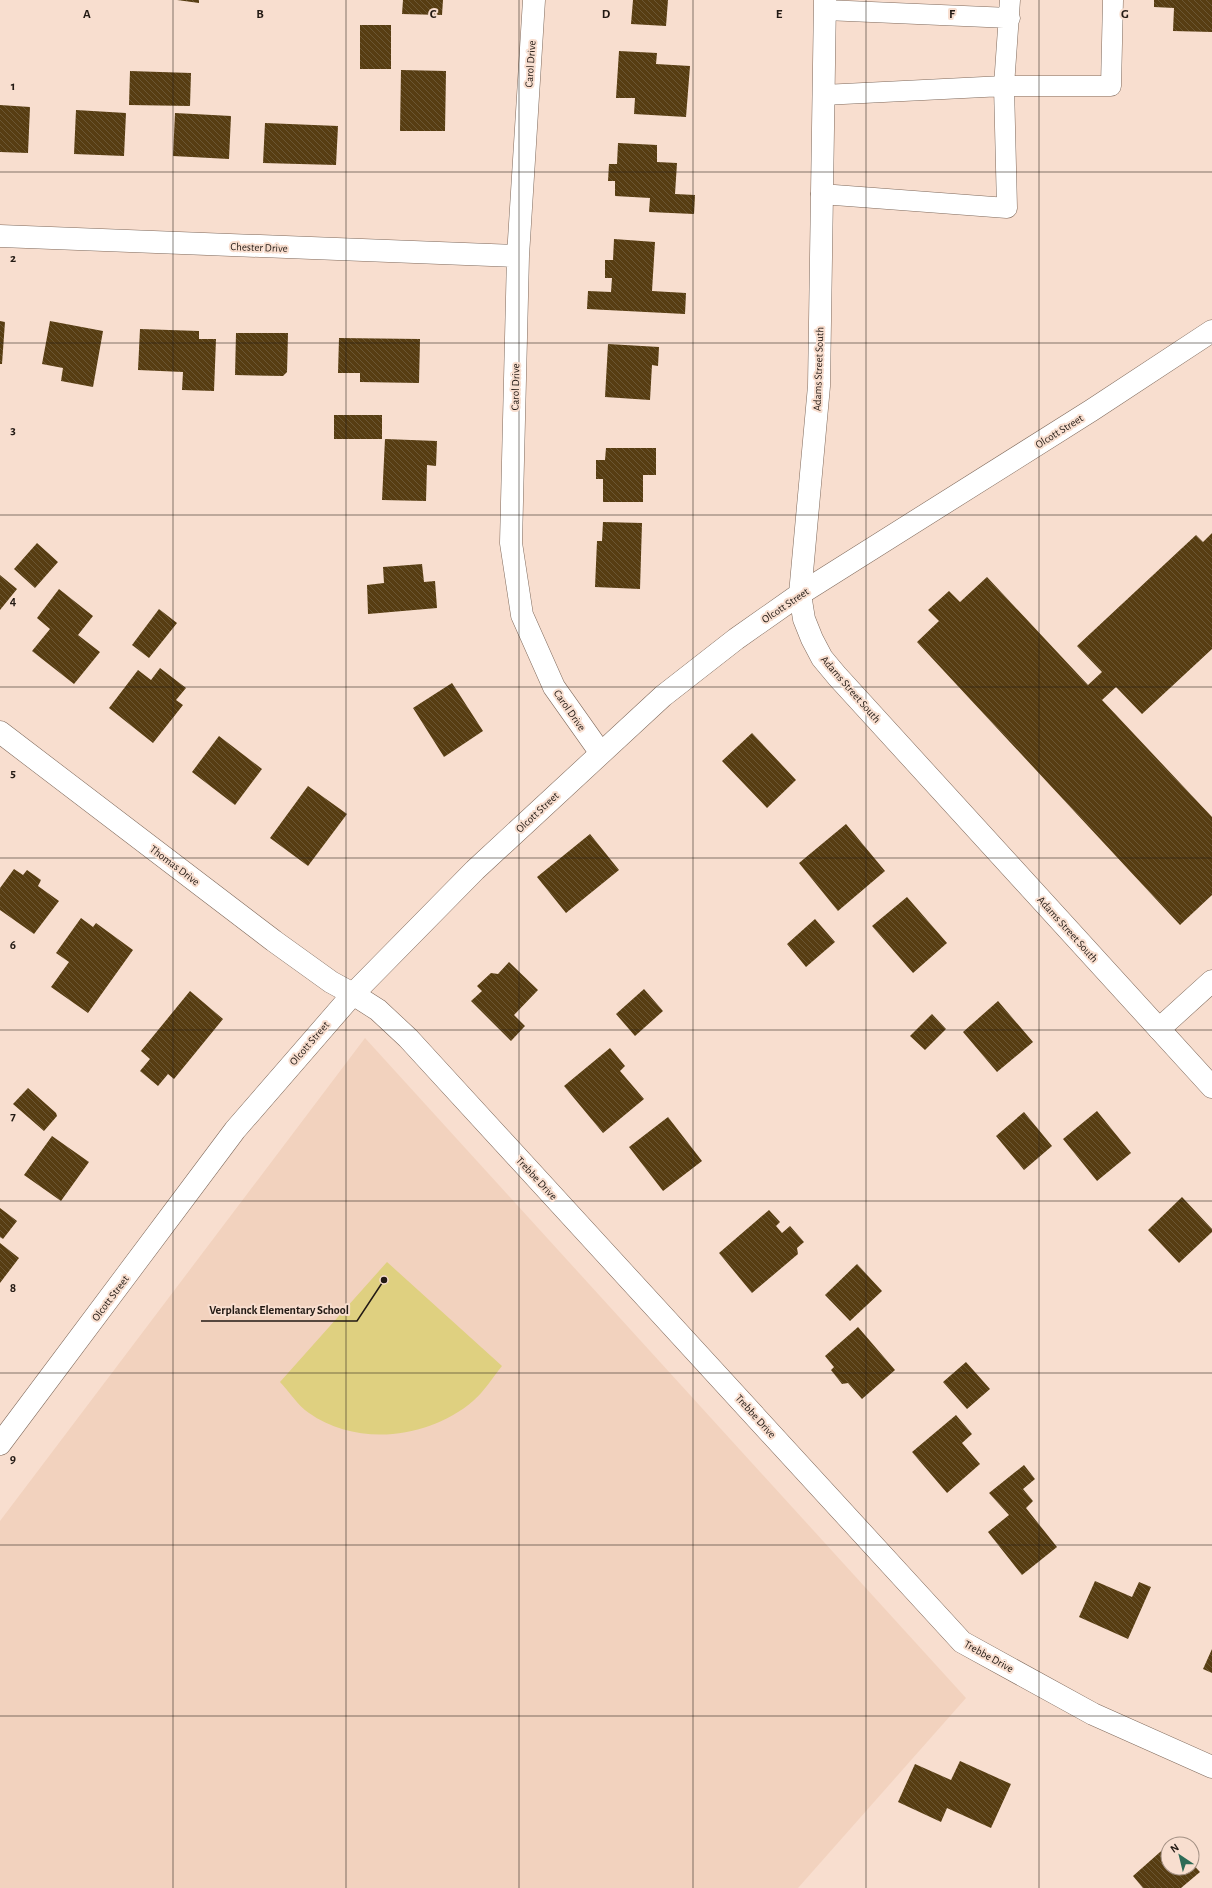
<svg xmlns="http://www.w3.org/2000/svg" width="1212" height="1888" font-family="'Alegreya Sans',sans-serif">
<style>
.built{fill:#f2d2be}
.grass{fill:#dfd080}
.building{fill:url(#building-back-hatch)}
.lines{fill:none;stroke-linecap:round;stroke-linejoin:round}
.lane-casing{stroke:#7f695b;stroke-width:21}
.street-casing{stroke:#7f695b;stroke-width:23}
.secondary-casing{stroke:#7f695b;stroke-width:23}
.lane{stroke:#fff;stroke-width:20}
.street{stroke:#fff;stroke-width:22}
.secondary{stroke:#fff;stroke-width:22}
.grid{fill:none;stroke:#231a14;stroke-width:1;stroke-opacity:0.55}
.labels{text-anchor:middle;stroke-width:4;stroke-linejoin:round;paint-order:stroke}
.street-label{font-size:11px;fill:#231a14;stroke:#f8decf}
.grid-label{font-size:13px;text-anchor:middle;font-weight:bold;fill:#231a14;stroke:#f8decf;stroke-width:4;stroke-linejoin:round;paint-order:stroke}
.leader{fill:none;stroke:#231a14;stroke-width:1.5}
.callout-dot{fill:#231a14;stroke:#f8decf;stroke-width:1.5}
.callout-label{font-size:12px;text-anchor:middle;font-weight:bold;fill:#231a14;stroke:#f8decf;stroke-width:4;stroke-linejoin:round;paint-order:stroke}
</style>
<defs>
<pattern id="building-back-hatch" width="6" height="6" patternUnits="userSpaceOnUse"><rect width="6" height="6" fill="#573d12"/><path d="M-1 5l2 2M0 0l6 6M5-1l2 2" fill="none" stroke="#6b5633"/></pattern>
</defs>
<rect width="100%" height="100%" fill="#f8decf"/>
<path class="built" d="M365 1038 966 1698 798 1888H0V1521Z"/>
<path class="grass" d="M387 1262 502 1366C493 1377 484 1392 473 1401 429 1439 357 1447 309 1413 298 1406 289 1391 280 1382Z"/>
<path class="building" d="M177 0H199V3Z
M403 0H443L442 15 402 14Z
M633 0H668L666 26 631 24Z
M1154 0H1212V32L1173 31 1174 8 1154 7Z
M360 25H391V69H360Z
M619 51 657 53 656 64 690 66 686 117 634 114 635 98H616Z
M401 70 446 71 445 131H400Z
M130 71 191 73 190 106 129 105Z
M0 105 30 107 28 153 0 152Z
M76 110 126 113 124 156 74 154Z
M175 113 231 116 229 159 173 156Z
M265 123 338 126 336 165 263 163Z
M618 143 657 145V162L677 163 675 194 695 195 694 214 649 212 650 198 615 196V181H608L609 164H617Z
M614 239 655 242 652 291 686 293 685 314 587 309 588 291 611 292 612 278H605V260H613Z
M0 321 5 322 2 364H0Z
M50 321 103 331 93 387 61 381 63 368 42 364Z
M140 329 199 331V339H216L214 391 182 390 183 372 138 370Z
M236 333H288L287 372 283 376 235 375Z
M339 338 420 339 419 383 360 382V373H338Z
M608 344 659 347 658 366 652 365 650 400 605 397Z
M334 415H382V439H334Z
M385 439 437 441 436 466 427 465 426 501 382 500Z
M606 448H656V475H643V502H603V479H596V460H605Z
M603 522 642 523 640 589 595 587 597 541H602Z
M1212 533V649L1142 714 1116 687 1102 700 1212 817V895L1180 925 917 642 939 621 928 610 949 591 960 602 987 577 1088 685 1102 672 1077 646 1196 535 1203 542Z
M37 543 58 562 35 588 14 569Z
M422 564 424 582 435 581 437 608 368 614 367 585 384 583 383 567Z
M0 575 17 589 0 610Z
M59 589 93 616 78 635 100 652 74 684 32 651 50 629 37 618Z
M159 609 177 623 149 658 132 645Z
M160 668 186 688 176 700 183 705 153 743 109 708 138 670 151 680Z
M452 683 483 731 444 757 413 708Z
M752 733 796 780 767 808 722 761Z
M219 736 262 769 235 805 192 772Z
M308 786 347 814 308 866 270 838Z
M846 824 885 871 838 911 799 863Z
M590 834 619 870 566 913 537 877Z
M14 869 23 875 27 870 41 880 38 886 59 901 34 934 0 910V888Z
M907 897 947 943 913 973 872 926Z
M81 918 93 927 96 923 133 950 88 1013 51 987 69 962 56 953Z
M815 919 835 942 806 967 787 944Z
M509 962 538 990 514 1015 525 1026 511 1041 471 1001 482 991 477 986 491 973 498 974Z
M644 989 663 1011 635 1036 616 1014Z
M190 991 223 1019 174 1079 168 1074 158 1086 140 1071 150 1059 141 1051Z
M998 1001 1033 1042 997 1072 963 1032Z
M932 1014 946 1029 925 1050 910 1036Z
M610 1048 625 1066 620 1071 644 1099 603 1133 564 1086Z
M28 1088 56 1113 57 1116 44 1131 13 1104Z
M1097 1111 1131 1153 1097 1181 1063 1139Z
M1024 1112 1052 1146 1024 1170 996 1136Z
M668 1117 702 1161 663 1191 629 1147Z
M52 1136 89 1162 61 1201 24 1175Z
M1182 1197 1212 1229V1232L1179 1263 1148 1230Z
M0 1208 17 1221 3 1239 0 1237Z
M769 1210 780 1222 776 1226 782 1233 790 1226 804 1242 797 1248 798 1254 752 1293 719 1253Z
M0 1243 19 1258 0 1283Z
M857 1264 882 1291 850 1321 825 1295Z
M858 1327 895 1370 862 1399 848 1383 842 1384 831 1370 834 1367 825 1356Z
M966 1362 990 1389 967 1409 943 1382Z
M956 1415 972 1434 962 1443 980 1464 947 1493 912 1452Z
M1024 1465 1035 1479 1023 1489 1033 1501 1026 1508 1057 1547 1022 1575 988 1532 1009 1515 989 1493Z
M1095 1581 1132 1597 1139 1582 1151 1587 1128 1639 1079 1617Z
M1212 1649V1673L1203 1669Z
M960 1761 1011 1784 991 1828 947 1808 941 1822 898 1802 915 1764 951 1780Z
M1168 1845V1868H1192V1863L1200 1872 1181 1888H1143L1133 1876Z"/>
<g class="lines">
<g class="lane-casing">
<path id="lane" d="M825 10 1010 18
M823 95 1004 86H1111L1113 0
M821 194 1007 208 1004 86 1010 0"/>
</g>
<g class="street-casing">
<path id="street" d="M534 0 518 256 511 543 522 615 554 687 600 752
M0 236 518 256
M800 594 1092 410 1212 331
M0 732 274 941 331 982 353 994 378 1010 408 1038 962 1642 1093 1714 1212 1767
M1159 1029 1212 981"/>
</g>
<g class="secondary-casing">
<path id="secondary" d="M825 0 819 386 800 594 804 619 812 639 822 658 837 676 1212 1087
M0 1444 235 1130 353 994 475 870 663 696 736 639 800 594"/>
</g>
<use href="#lane" class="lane"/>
<use href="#street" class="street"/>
<use href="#secondary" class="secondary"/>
</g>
<path class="grid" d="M173 0V1888M346 0V1888M519 0V1888M693 0V1888M866 0V1888M1039 0V1888M0 172H1212M0 343H1212M0 515H1212M0 687H1212M0 858H1212M0 1030H1212M0 1201H1212M0 1373H1212M0 1545H1212M0 1716H1212"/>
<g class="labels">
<g class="street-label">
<text transform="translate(530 64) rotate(-86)" y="4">Carol Drive</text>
<text transform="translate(259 247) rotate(2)" y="4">Chester Drive</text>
<text transform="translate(818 369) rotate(-88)" y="4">Adams Street South</text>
<text transform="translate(515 387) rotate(-89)" y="4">Carol Drive</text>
<text transform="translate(1059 431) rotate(-32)" y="4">Olcott Street</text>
<text transform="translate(785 605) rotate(-34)" y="4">Olcott Street</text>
<text transform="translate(851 689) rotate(49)" y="4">Adams Street South</text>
<text transform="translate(570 710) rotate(55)" y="4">Carol Drive</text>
<text transform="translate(537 812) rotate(-43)" y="4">Olcott Street</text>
<text transform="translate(175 865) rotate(37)" y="4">Thomas Drive</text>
<text transform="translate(1068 929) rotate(48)" y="4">Adams Street South</text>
<text transform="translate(309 1043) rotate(-49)" y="4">Olcott Street</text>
<text transform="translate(537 1178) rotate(47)" y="4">Trebbe Drive</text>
<text transform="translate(110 1298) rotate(-53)" y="4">Olcott Street</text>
<text transform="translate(756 1416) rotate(48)" y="4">Trebbe Drive</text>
<text transform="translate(989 1656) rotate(29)" y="4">Trebbe Drive</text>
</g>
</g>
<g class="grid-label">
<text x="87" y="18">A</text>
<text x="260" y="18">B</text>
<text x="433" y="18">C</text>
<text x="606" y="18">D</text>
<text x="779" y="18">E</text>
<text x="952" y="18">F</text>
<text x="1125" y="18">G</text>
<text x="13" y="90">1</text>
<text x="13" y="262">2</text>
<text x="13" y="434">3</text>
<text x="13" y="605">4</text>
<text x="13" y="777">5</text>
<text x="13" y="949">6</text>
<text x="13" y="1120">7</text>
<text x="13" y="1292">8</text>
<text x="13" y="1463">9</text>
</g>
<path class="leader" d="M384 1280L357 1321H201"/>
<circle class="callout-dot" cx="384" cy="1280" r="4"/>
<g class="callout-label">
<text x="279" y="1314">Verplanck Elementary School</text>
</g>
<g transform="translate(1180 1856) rotate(325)"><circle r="19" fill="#f8decf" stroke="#a39084"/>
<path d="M0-3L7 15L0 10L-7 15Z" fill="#2e6b56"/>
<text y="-6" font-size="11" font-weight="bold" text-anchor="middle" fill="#231a14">N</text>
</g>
</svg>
